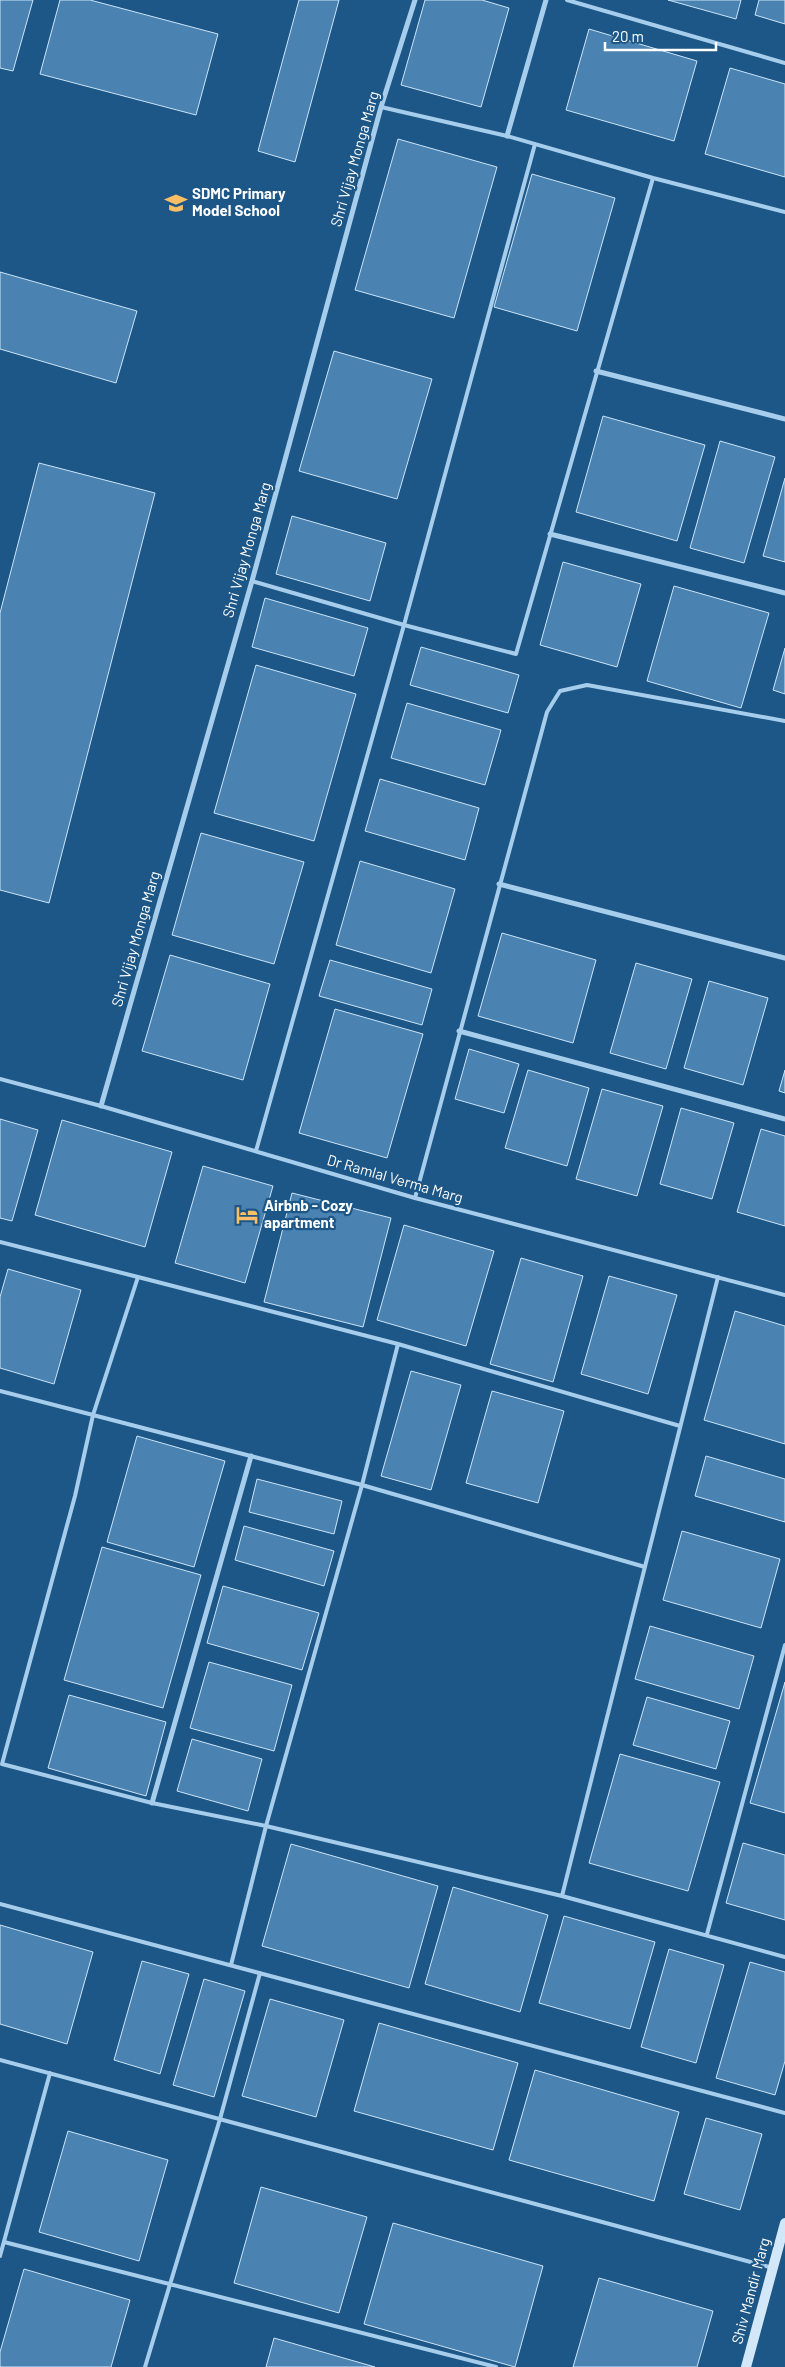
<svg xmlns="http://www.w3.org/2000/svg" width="785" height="2367" font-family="Barlow,sans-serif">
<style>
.building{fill:#4a83b1;stroke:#cbe4f8}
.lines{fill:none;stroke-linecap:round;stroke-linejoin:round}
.lane{stroke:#a6cdeb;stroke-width:4}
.street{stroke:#a6cdeb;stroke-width:5}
.secondary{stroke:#d2e7f8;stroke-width:10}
.labels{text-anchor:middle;stroke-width:4.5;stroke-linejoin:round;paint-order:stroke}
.street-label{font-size:15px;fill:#fff;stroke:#1d5787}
.poi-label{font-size:15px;font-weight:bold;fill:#fff;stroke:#1d5787;text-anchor:start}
</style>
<rect width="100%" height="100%" fill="#1d5787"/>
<path class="building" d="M0 0H33L13 71 0 68Z
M60 0H90L218 34 196 115 40 74Z
M299 0H339L295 162 258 151Z
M425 0H482L509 8 481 107 401 85Z
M668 0H741L736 19Z
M759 0H785V24L755 15Z
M589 29 697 61 674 141 566 110Z
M730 68 785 84V177L705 154Z
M398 139 497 167 454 318 355 290Z
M532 174 615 198 577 331 494 307Z
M0 272 137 311 116 383 0 349Z
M334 351 432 379 397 499 299 471Z
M603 416 705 445 677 541 576 512Z
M720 441 775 457 744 563 690 548Z
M39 463 155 493 49 903 0 890V613Z
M785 478V562L763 556Z
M292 516 386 543 370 601 276 574Z
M563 562 641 584 617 667 540 645Z
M674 586 769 613 741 708 647 681Z
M265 598 368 628 354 676 252 647Z
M421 647 519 675 508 713 410 685Z
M785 648V694L773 690Z
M256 665 356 694 314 841 214 813Z
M407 703 501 730 485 785 391 758Z
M380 779 479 808 465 860 365 831Z
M201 833 304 862 274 964 172 935Z
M360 861 455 889 431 973 336 945Z
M502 933 596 960 573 1043 478 1016Z
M170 955 270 984 243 1080 142 1051Z
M330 960 432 989 422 1025 319 996Z
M636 963 692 979 666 1069 610 1053Z
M709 981 768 998 743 1085 684 1068Z
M335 1009 423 1034 387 1158 299 1133Z
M469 1049 519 1064 504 1113 455 1099Z
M528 1070 589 1088 567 1166 505 1148Z
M785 1070V1093L779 1091Z
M602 1089 663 1106 637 1196 576 1179Z
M681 1108 734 1123 712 1199 660 1184Z
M0 1119 38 1130 12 1221 0 1218Z
M62 1120 172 1152 145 1247 35 1215Z
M761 1129 785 1136V1226L737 1212Z
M203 1166 273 1186 245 1283 175 1263Z
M292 1193 391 1218 363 1327 264 1302Z
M404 1225 494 1251 466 1346 377 1320Z
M521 1258 583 1276 553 1382 490 1364Z
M8 1269 81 1290 54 1384 0 1368V1297Z
M609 1276 677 1295 648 1394 581 1374Z
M735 1311 785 1326V1444L704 1420Z
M411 1371 461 1385 431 1490 381 1476Z
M492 1391 564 1411 538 1503 466 1483Z
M137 1436 225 1461 194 1567 107 1542Z
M706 1456 785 1479V1522L695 1496Z
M257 1479 342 1501 334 1534 249 1512Z
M244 1526 334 1551 324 1586 235 1560Z
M682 1531 780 1559 761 1628 663 1600Z
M102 1547 201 1575 163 1708 64 1680Z
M223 1586 319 1613 302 1670 207 1643Z
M650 1626 754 1656 739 1709 635 1679Z
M209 1662 292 1685 274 1751 190 1728Z
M785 1682V1813L750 1803Z
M69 1695 166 1722 146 1796 48 1768Z
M647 1697 730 1721 716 1769 633 1745Z
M192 1739 262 1759 248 1811 177 1791Z
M620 1754 720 1782 688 1891 589 1863Z
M743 1843 785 1855V1920L726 1903Z
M291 1844 438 1886 409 1988 262 1946Z
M453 1887 548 1915 520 2012 425 1984Z
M564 1916 655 1942 630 2029 539 2003Z
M0 1925 93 1952 67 2044 0 2024Z
M669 1949 724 1965 696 2063 641 2047Z
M142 1961 189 1974 160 2074 114 2060Z
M750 1962 785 1972V2061L775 2095 716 2078Z
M204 1979 245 1991 214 2097 173 2085Z
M270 1999 344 2020 316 2117 242 2096Z
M379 2023 518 2063 493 2150 354 2111Z
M535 2070 679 2112 654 2201 509 2160Z
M706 2118 762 2134 740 2210 684 2194Z
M68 2131 168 2160 139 2261 39 2232Z
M261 2187 367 2217 339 2313 234 2283Z
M393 2223 543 2266 515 2367 364 2324Z
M24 2269 130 2300 111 2367H0V2352Z
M599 2278 713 2311 697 2367H573Z
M274 2338 375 2367H266Z"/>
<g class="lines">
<path class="lane" d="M567 0 785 63
M381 107 507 136 653 178
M252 581 404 625 516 654 653 178 785 212
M0 1079 101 1106 415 1198 785 1295
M256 1151 404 625 535 144
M415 1198 547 712 560 691 587 685 785 721
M0 1242 138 1277
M398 1344 138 1277 93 1415 362 1485 266 1826 562 1896 785 1957
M0 1391 93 1415 75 1496 2 1764
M645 1567 362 1485 398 1344 680 1426
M2 1764 152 1803 266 1826 231 1965
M562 1896 718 1277
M0 1904 785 2113
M707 1934 785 1645
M0 2060 773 2268
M4 2242 496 2367
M0 2256 50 2073
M145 2367 220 2119 260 1973"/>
<path class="street" d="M507 136 546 0
M596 371 785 419
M550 534 785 593
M499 884 785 958
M459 1031 785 1119
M101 1106 252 581 381 107 415 0
M152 1803 251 1456"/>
<path class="secondary" d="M746 2367 785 2223"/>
</g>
<defs>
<g id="school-bare" transform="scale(1.725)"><path d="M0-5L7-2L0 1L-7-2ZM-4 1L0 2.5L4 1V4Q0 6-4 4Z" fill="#fbbe64" stroke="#1d5787" stroke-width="2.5" paint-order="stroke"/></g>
<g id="hotel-bare" transform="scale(1.725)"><path d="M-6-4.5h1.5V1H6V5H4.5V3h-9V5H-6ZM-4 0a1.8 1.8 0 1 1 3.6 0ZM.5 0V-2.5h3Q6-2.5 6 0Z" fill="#fbbe64" stroke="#1d5787" stroke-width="2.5" paint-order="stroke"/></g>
</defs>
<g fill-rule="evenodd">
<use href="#school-bare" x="176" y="203"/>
<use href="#hotel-bare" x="247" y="1215"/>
</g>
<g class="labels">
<g class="street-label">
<text transform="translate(355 159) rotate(-74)" y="5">Shri Vijay Monga Marg</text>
<text transform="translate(247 550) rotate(-74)" y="5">Shri Vijay Monga Marg</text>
<text transform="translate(136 939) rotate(-74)" y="5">Shri Vijay Monga Marg</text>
<text transform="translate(395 1179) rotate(16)" y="5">Dr Ramlal Verma Marg</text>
<text transform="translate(751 2291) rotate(-75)" y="5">Shiv Mandir Marg</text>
</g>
<g class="poi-label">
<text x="192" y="199">SDMC Primary<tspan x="192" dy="17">Model School</tspan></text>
<text x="264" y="1211">Airbnb - Cozy<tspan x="264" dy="17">apartment</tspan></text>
</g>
</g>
<path d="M605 42v8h111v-8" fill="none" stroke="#ffffff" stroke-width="2.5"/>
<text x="612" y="42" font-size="15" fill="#ffffff" stroke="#1d5787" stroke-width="4" paint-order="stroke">20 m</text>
</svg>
